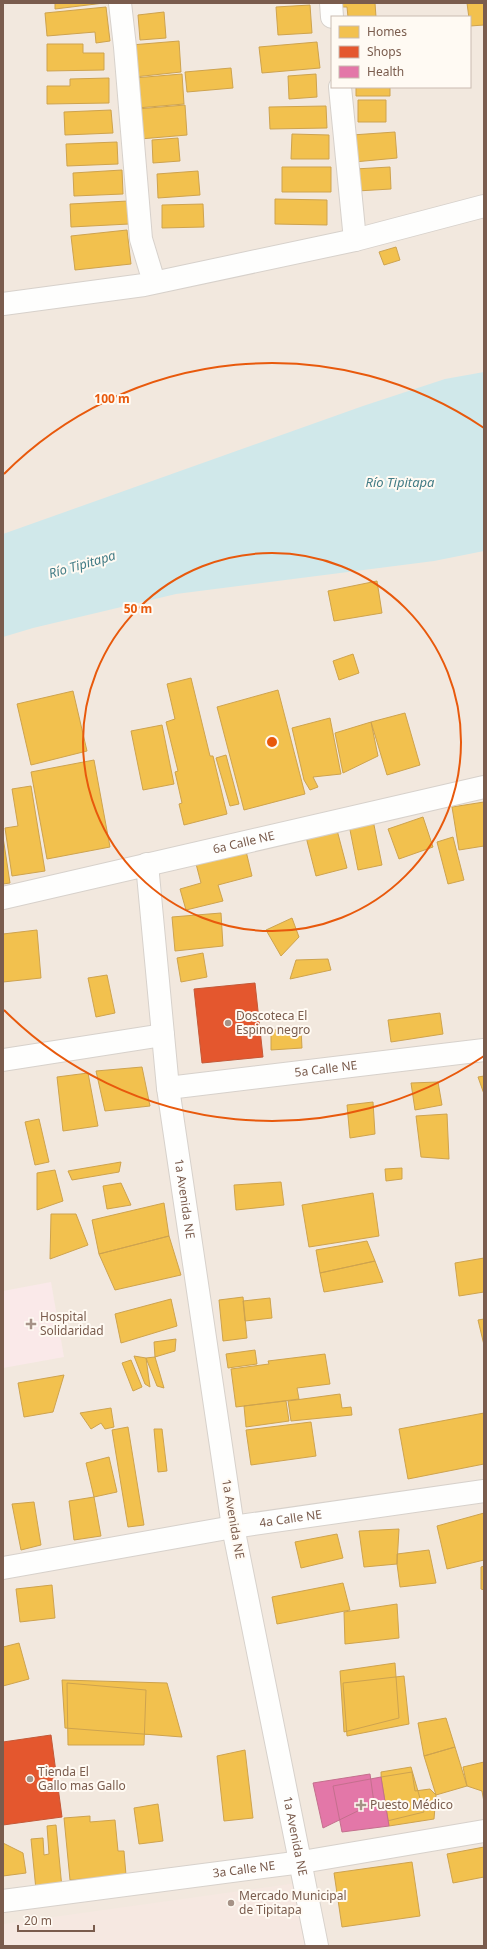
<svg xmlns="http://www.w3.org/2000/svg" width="487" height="1949" font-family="'Noto Sans',sans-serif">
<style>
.residential{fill:#f2e8de;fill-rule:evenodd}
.commercial{fill:#f6e8e1}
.medical{fill:#fae9e9}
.water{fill:#d0e8ea}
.homes{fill:#f2c14e;stroke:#cea34e}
.shops{fill:#e4572e;stroke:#c45837}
.health{fill:#e377a8;stroke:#c46f8d}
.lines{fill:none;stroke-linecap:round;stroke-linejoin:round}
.minor-casing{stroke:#d7d1cb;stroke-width:24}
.tertiary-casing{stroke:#d7d1cb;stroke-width:24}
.minor{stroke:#fefefd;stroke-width:22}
.tertiary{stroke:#fefefd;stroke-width:22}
.ring{fill:none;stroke:#e8590c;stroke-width:2}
.poi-dot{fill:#a69286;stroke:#fffaf3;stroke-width:1.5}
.labels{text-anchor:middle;stroke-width:4;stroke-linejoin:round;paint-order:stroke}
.street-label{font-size:12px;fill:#7a5c4d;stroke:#fffaf3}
.poi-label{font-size:12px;fill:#7a5c4d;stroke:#fffaf3;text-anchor:start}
.water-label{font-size:13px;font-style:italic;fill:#437c86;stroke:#fffaf3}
.centre{fill:#e8590c;stroke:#fffaf3;stroke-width:2}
.ring-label{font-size:12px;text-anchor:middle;font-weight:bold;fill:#e8590c;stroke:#fffaf3;stroke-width:4;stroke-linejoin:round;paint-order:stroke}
</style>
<rect width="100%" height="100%" fill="#f9f5f0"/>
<path class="residential" d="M3 3H484V1946H3ZM332 17H470V87H332Z"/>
<path class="commercial" d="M305 1882 315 1946H3V1924Z"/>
<path class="medical" d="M51 1282 64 1357 3 1368V1291Z"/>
<path class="water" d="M484 372V551L434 561 176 594 33 628 3 637V534L363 406 445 379Z"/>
<path class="homes" d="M55 3H104L55 9Z
M339 3H375L376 17H348L347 7H339Z
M467 3H484V25L470 26Z
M310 5 312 33 278 35 276 7Z
M106 7 110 41 96 43 95 32 47 36 45 13Z
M164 12 166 38 140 40 138 15Z
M179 41 181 72 134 77 131 45Z
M317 42 320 68 262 73 259 47Z
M47 44H83V53H104V70L47 71Z
M231 68 233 88 187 92 185 72Z
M182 74 184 104 137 108 134 78Z
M316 74 317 97 289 99 288 76Z
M109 78V103L47 104V86H70V79Z
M356 87H390V96H356Z
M358 100H386V122H358Z
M185 105 187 135 140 139 137 109Z
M326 106 327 128 270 129 269 107Z
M111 110 113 133 65 135 64 112Z
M395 132 397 158 354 162 352 135Z
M292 134 329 135V159H291Z
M178 138 180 161 153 163 152 140Z
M117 142 118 164 67 166 66 144Z
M282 167H331V192H282Z
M390 167 391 189 357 191 355 169Z
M122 170 123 194 74 196 73 173Z
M198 171 200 195 158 198 157 174Z
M275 199 327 200V225L275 224Z
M128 201 129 224 71 227 70 204Z
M203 204 204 227 162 228V205Z
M127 230 131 264 75 270 71 236Z
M396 247 400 260 384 265 379 252Z
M377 581 382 613 334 621 328 591Z
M353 654 359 673 339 680 333 661Z
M191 678 210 756H213L227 814 184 825 179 804 182 803 175 772 178 771 166 722 175 719 167 684Z
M278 690 305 794 244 810 217 707Z
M73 691 87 751 31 765 17 704Z
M405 713 420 765 387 775 371 722Z
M330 718 341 774 313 777 318 787 310 790 304 780 292 728Z
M371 722 378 756 343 773 335 733Z
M162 725 174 784 143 790 131 731Z
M226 755 239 804 230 806 216 758Z
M94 760 110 847 47 859 31 772Z
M31 786 45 871 12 876 5 828 18 826 12 789Z
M484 802V846L459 850 452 807Z
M423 817 433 847 399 859 388 829Z
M373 820 382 865 358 870 349 825Z
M337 830 347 868 316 876 306 837Z
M3 837 10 883 3 884Z
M453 837 464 880 448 884 437 842Z
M245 847 252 876 218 885 223 901 186 910 180 889 201 883 195 860Z
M221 913 223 946 175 951 172 917Z
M292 918 299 937 281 956 266 930Z
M37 930 41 978 3 982V934Z
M203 953 207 977 181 982 177 958Z
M328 959 331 970 290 979 296 960Z
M107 975 115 1013 96 1017 88 978Z
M440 1013 443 1034 391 1042 388 1020Z
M301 1029 302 1048 271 1050V1030Z
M142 1067 150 1106 105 1111 96 1071Z
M88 1073 98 1126 63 1131 57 1077Z
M484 1076V1094L478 1077Z
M438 1082 442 1105 415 1110 411 1083Z
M373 1102 375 1134 350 1138 347 1105Z
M447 1114 449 1159 421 1157 416 1116Z
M39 1119 49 1162 35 1165 25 1122Z
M121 1162 119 1172 72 1180 68 1171Z
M402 1168V1179L386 1181 385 1169Z
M55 1170 63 1201 37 1210V1173Z
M281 1182 284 1205 236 1210 234 1185Z
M121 1183 131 1205 107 1209 103 1186Z
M373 1193 379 1236 309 1247 302 1205Z
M164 1203 169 1236 99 1254 92 1220Z
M51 1214H76L88 1245 50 1259Z
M169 1236 181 1275 115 1290 99 1254Z
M367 1241 375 1261 320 1273 316 1250Z
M484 1258V1292L459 1296 455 1263Z
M375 1261 383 1282 324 1292 320 1273Z
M243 1297 247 1338 223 1341 219 1300Z
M270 1298 272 1318 245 1321 243 1301Z
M171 1299 177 1326 121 1343 115 1314Z
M484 1319V1345L478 1320Z
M176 1339 175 1351 155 1357 154 1342Z
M255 1350 257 1364 228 1368 226 1354Z
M325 1354 330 1384 297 1388 299 1399 236 1407 231 1369 269 1364 268 1361Z
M134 1356 146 1358 150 1387 145 1384Z
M155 1357 164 1388 157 1386 146 1358Z
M131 1360 142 1387 133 1391 122 1363Z
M64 1375 53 1412 24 1417 18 1383Z
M340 1394 342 1408 351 1407 352 1415 291 1421 288 1401Z
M286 1401 289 1421 246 1427 244 1406Z
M111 1408 114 1427 105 1429 101 1423 91 1429 80 1413Z
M484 1413V1464L408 1479 399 1429Z
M311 1422 316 1456 251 1465 246 1430Z
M128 1427 144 1525 128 1527 112 1430Z
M154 1429H162L167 1471 158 1472Z
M109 1457 117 1492 94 1497 86 1463Z
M94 1497 101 1536 74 1540 69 1501Z
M34 1502 41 1545 21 1550 12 1504Z
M484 1513V1560L447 1569 437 1526Z
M399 1529 397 1564 364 1567 359 1531Z
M337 1534 343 1558 301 1568 295 1542Z
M429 1550 436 1583 400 1587 397 1564V1554Z
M484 1566V1590L481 1589V1567Z
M343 1583 350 1610 277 1624 272 1597Z
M52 1585 55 1618 20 1622 16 1589Z
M397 1604 399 1638 345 1644 344 1612Z
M19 1643 29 1679 3 1686V1647Z
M395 1663 399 1718 344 1732 340 1671Z
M404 1676 409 1724 347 1736 343 1683Z
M62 1680 167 1683 182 1737 65 1728Z
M67 1683 146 1690 144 1745H68Z
M446 1718 455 1747 424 1756 418 1723Z
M455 1747 467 1786 436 1795 424 1756Z
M245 1750 253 1818 224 1821 217 1756Z
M484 1762V1802L482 1791 467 1786 463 1767Z
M411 1767 424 1812 383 1822 381 1772Z
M412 1772 415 1791 430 1789 436 1795 434 1819 389 1826 381 1777Z
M158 1804 163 1841 139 1844 134 1808Z
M90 1816V1822L115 1820 118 1851H124L126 1875 70 1880 64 1818Z
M56 1825 62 1888 36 1890 31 1839 43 1838 44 1855 49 1854 47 1826Z
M3 1843 23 1853 26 1873 3 1876Z
M484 1847V1877L453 1883 447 1854Z
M412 1862 420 1916 342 1927 334 1873Z"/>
<path class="shops" d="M255 983 263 1057 202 1063 194 989Z
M51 1735 62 1817 3 1825V1742Z"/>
<path class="health" d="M370 1774 374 1803 323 1828 313 1783Z
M381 1777 389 1826 342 1832 333 1786Z"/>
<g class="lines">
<g class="minor-casing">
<g id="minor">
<path d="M120 3 125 47 141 239 154 282"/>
<path d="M331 3 332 17"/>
<path d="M340 87 355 240"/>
<path d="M3 304 144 285 355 240 484 206"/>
<path id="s1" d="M147 864 168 1088 233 1527 484 1491"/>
<path id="s2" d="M3 898 484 787"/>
<path d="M3 1060 163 1035"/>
<path id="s3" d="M168 1088 484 1050"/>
<path id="s4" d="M3 1901 302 1862 484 1831"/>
</g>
</g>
<g class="tertiary-casing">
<g id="tertiary">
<path id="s5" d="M3 1568 233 1527 317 1946"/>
</g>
</g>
<use href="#minor" class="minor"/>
<use href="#tertiary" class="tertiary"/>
</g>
<g class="ring">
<circle cx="272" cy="742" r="189"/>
<path d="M484 1056A379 379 0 0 1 4 1010M4 474A379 379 0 0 1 484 428"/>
</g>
<g class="poi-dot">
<circle cx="228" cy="1023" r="4"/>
<path d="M29 1318h4v4h4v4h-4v4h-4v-4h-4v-4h4z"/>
<circle cx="30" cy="1779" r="4"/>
<path d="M359 1799h4v4h4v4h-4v4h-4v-4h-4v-4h4z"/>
<circle cx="231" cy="1903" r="4"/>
</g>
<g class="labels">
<g class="street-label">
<text dy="4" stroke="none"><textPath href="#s2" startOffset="247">6a Calle NE</textPath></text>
<text dy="4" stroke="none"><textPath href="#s3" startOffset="159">5a Calle NE</textPath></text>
<text dy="4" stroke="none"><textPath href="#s1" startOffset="337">1a Avenida NE</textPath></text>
<text transform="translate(233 1519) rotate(80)" y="4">1a Avenida NE</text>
<text dy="4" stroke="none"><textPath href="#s1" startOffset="727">4a Calle NE</textPath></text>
<text dy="4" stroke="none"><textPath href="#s5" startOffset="549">1a Avenida NE</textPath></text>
<text dy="4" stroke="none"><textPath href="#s4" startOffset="243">3a Calle NE</textPath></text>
</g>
<g class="poi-label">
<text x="236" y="1020">Doscoteca El<tspan x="236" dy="14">Espino negro</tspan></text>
<text x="40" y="1321">Hospital<tspan x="40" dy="14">Solidaridad</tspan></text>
<text x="38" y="1776">Tienda El<tspan x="38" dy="14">Gallo mas Gallo</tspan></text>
<text x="370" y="1809">Puesto Médico</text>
<text x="239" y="1900">Mercado Municipal<tspan x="239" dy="14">de Tipitapa</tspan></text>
</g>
<g class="water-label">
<text x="400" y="487">Río Tipitapa</text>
<text transform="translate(82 564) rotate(-16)" y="5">Río Tipitapa</text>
</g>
</g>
<circle cx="272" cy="742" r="6" class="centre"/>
<g class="ring-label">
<text x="112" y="403">100 m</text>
<text x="138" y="613">50 m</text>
</g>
<rect width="487" height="1949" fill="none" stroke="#7a5c4d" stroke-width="8"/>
<rect x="331" y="16" width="140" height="72" fill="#fffaf3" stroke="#cabbb1"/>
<rect x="339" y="26" width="20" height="12" fill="#f2c14e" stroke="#cabbb1"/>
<text x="367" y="36" font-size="12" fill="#7a5c4d">Homes</text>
<rect x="339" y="46" width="20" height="12" fill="#e4572e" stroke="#cabbb1"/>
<text x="367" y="56" font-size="12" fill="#7a5c4d">Shops</text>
<rect x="339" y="66" width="20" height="12" fill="#e377a8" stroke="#cabbb1"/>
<text x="367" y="76" font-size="12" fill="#7a5c4d">Health</text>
<path d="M18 1925v6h76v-6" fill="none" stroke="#7a5c4d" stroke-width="2"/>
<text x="24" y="1925" font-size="12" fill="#7a5c4d" stroke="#fffaf3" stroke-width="3" paint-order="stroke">20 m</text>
</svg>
